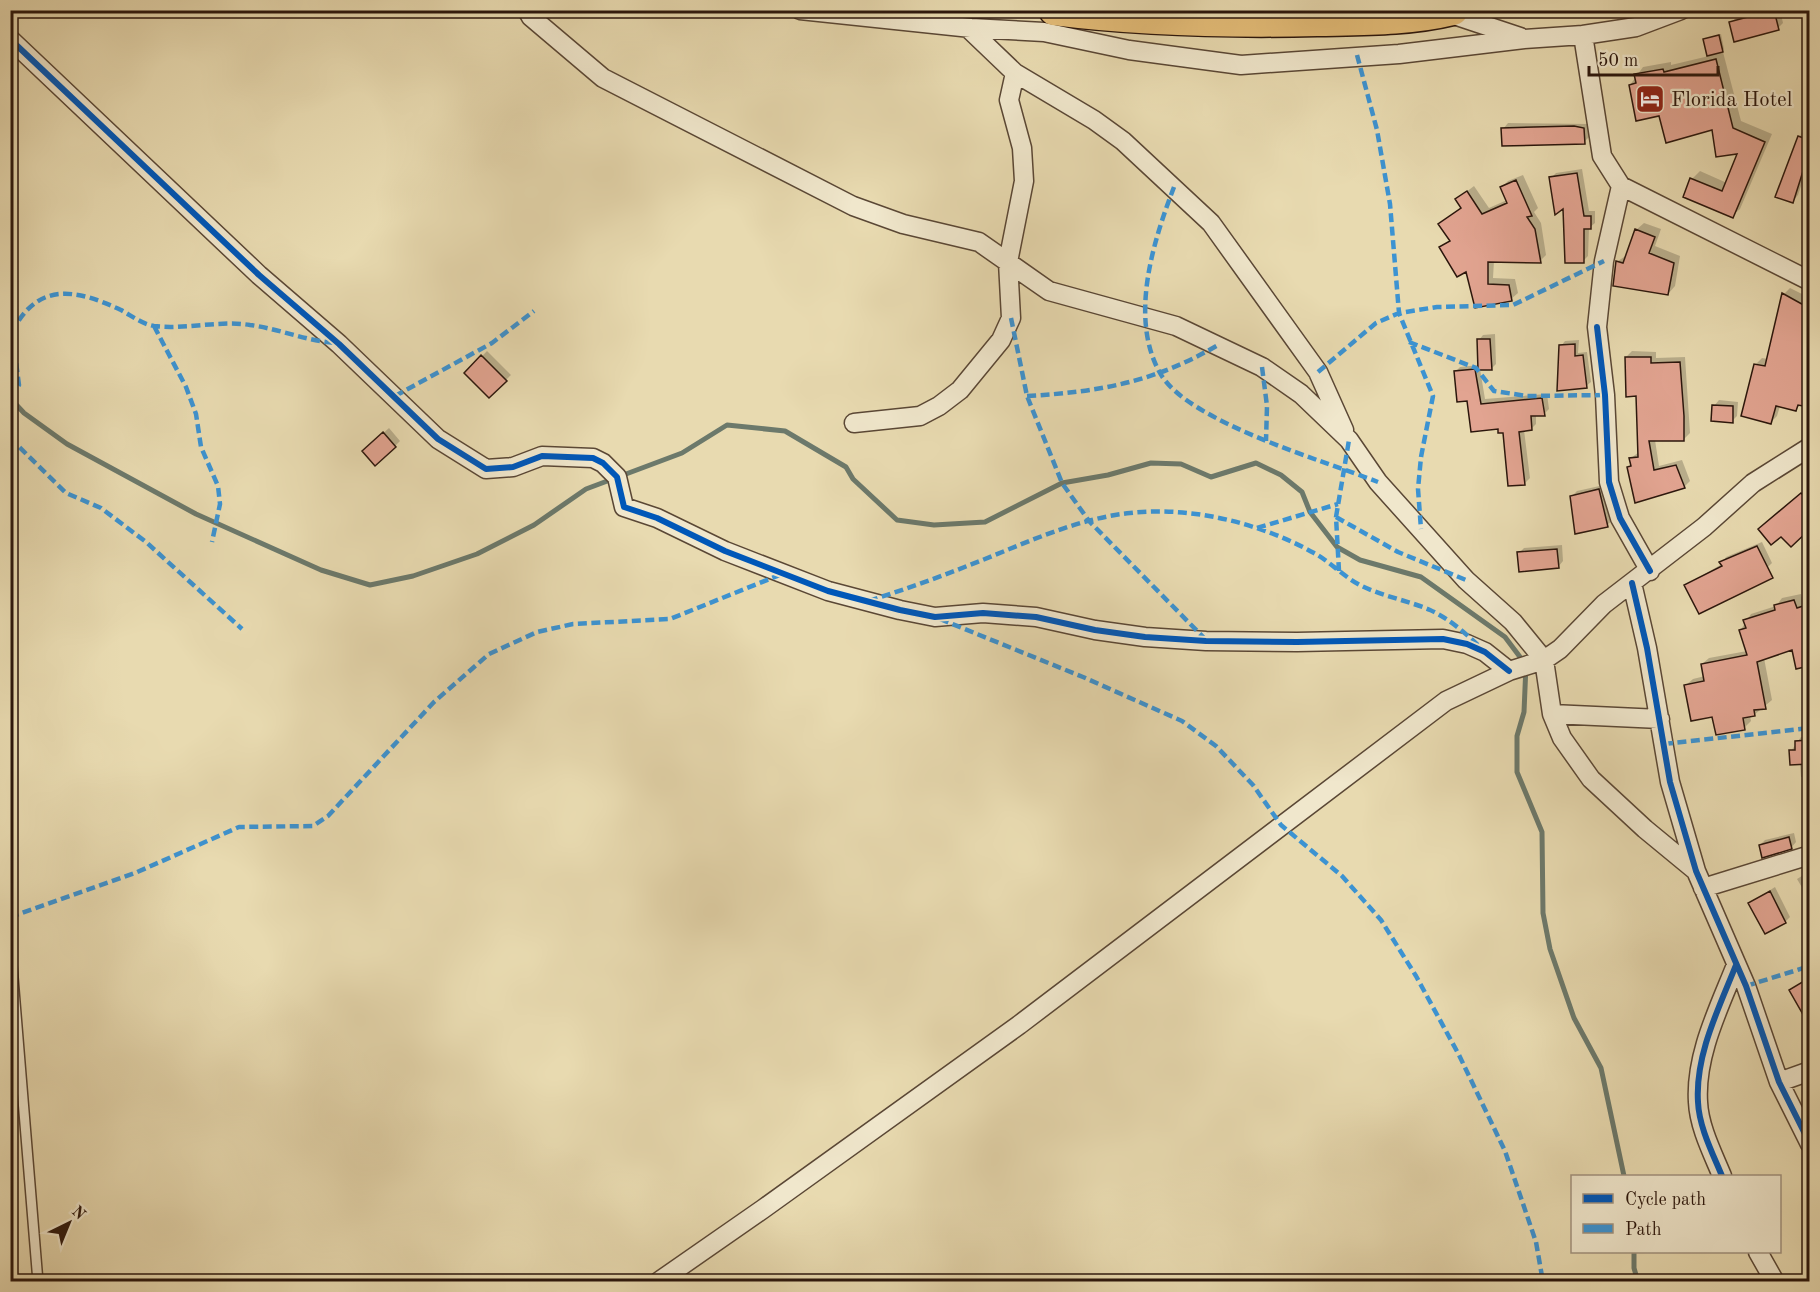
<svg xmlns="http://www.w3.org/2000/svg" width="1820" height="1292" font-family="'Old Standard TT',serif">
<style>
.shadow{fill:#0003}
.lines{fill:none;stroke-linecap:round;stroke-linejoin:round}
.stream{stroke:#6c796b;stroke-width:5}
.building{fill:#e2a491;stroke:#2b160c;stroke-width:1.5}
.service-casing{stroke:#5a4735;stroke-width:12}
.minor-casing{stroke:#5a4735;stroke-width:21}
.trunk-casing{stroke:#2b160c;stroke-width:33}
.service{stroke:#f0e7cc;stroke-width:9}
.minor{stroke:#f0e7cc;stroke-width:18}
.trunk{stroke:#e4bd78;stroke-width:30}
.quiet{stroke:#3c93d2;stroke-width:4.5;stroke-dasharray:9 4.5;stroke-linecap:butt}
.cycleway-casing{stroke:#f0e7cc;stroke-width:10}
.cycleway{stroke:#0057b8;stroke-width:6}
.labels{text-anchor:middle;stroke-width:4.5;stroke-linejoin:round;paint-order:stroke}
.poi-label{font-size:21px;fill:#2b160c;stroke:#f0e7cc;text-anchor:start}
</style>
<rect width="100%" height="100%" fill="#e8dab0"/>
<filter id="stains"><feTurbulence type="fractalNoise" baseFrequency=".00333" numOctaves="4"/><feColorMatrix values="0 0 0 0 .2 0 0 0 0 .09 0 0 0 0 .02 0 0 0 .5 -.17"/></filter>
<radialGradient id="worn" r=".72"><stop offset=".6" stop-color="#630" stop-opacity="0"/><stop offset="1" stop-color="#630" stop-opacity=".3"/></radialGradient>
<path class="shadow" d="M1762 10H1780L1783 23 1778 28 1730 23 1736 18Z
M1721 34 1724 49 1720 53 1723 52 1741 121 1772 134 1740 209 1732 216 1692 179 1700 171 1727 183 1740 152 1714 129 1660 115 1630 85 1643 67 1671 62V65L1709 56 1705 39Z
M1810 111V169L1807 168 1798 195 1793 201 1777 196Z
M1508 123 1589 124V137L1584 142 1503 129Z
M1582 169 1589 211H1595V223L1589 228 1588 256 1583 261 1565 206 1551 178 1556 173Z
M1523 175 1538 208 1534 212 1541 223 1546 255 1540 261H1494L1493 278 1515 279 1518 293 1511 299 1476 306 1467 270 1441 248 1451 240 1440 224 1462 207 1457 199 1474 186 1489 208 1507 200 1502 187 1508 181Z
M1644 223 1661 229 1655 246 1680 256 1675 286 1668 294 1614 284 1618 261 1627 255 1636 230Z
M1790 288 1810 298V406L1801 404 1796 409 1780 406 1777 416 1771 422 1742 415 1756 364 1762 358 1768 359 1784 294Z
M1495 334 1496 364 1491 369H1480L1485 399 1547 394 1549 409 1544 414 1536 415V424L1531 429 1524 430 1530 478 1525 483 1504 431 1469 399 1455 372 1460 367 1479 365V340L1483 335Z
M1579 340 1578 353 1587 352 1591 382 1586 386 1561 346 1565 341Z
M487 351 511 375 489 396 466 373Z
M1632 351 1656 352V358L1685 357 1690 433 1684 439 1655 440 1659 466 1682 460 1690 481 1684 487 1629 467 1632 464 1631 458 1639 452 1638 395 1626 357Z
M1719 400 1738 402 1737 416 1732 421 1714 406Z
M389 428 400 441 395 446H369Z
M1604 485 1613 520 1607 525 1576 532 1572 496 1577 491Z
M1809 488 1810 528 1791 545 1767 523Z
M1762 542 1772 563 1743 591 1686 585 1722 564 1726 557Z
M1562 545 1563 561 1558 567 1519 553 1524 548Z
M1801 594 1803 602 1810 600V664L1797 667 1793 648 1764 658 1772 700 1754 715 1750 716 1751 721 1744 728 1714 715 1686 685 1693 679 1705 676 1702 664 1709 658 1747 651 1740 631 1751 614 1776 606 1782 598Z
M1801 737H1810V776L1801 777 1800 763 1791 751Z
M1794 833 1796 842 1791 848 1760 845 1765 840Z
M1810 871V901L1797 879Z
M1775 887 1790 917 1785 922 1750 903Z
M1810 919V940L1802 926Z
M1810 978V1024L1791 990Z"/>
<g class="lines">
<path class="stream" d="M10 398 24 413 67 444 196 514 321 570 370 585 413 576 477 554 534 525 586 489 682 453 727 425 785 431 846 467 853 479 897 520 934 525 985 522 1062 483 1108 475 1151 463 1181 464 1211 477 1256 463 1281 475 1302 492 1310 512 1337 547 1360 560 1421 577 1505 637 1526 665 1524 712 1517 736V772L1542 832 1543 913 1550 949 1574 1018 1601 1068 1624 1176
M1634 1252V1268L1638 1282"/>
</g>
<path class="building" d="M1774 10 1779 30 1734 42 1729 22Z
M1719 35 1723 52 1707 56 1703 39Z
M1716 59 1733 128 1765 142 1733 218 1683 197 1690 178 1722 191 1737 154 1716 157 1712 130 1666 143 1659 116 1636 121 1629 85 1636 83 1634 74 1663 69 1664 72Z
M1574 126 1584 128 1585 144 1502 146 1501 128Z
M1798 136 1809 140V171L1804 168 1793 203 1775 197Z
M1577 173 1584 216H1591V229H1584V263H1565L1563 209 1555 215 1549 177Z
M1516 180 1532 216 1527 217 1535 229 1541 263 1488 262V284L1509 285 1512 301 1475 308 1466 272 1457 277 1439 247 1450 241 1438 224 1461 208 1455 199 1467 191 1482 214 1507 203 1500 187Z
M1635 229 1655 237 1649 253 1674 263 1668 295 1613 286 1616 261 1623 263Z
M1782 293 1809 308V350L1804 374 1809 375V407L1798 405 1796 411 1776 406 1771 424 1741 416 1754 364 1765 366Z
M1477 339H1490L1492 370H1478Z
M1575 344V356L1583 355 1587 388 1557 391 1559 345Z
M481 355 507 381 489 398 464 373Z
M1625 357H1651V363L1680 362 1684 416V441H1649L1654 470 1676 465 1685 488 1635 503 1627 467 1631 466 1629 458 1638 457 1636 396 1626 397Z
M1475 369 1481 404 1542 398 1545 416H1531L1532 430 1519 432 1525 485 1508 486 1503 433H1498V429L1471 432 1467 401 1457 402 1454 371Z
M1712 405 1733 406V423L1711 421Z
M383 432 396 447 375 466 362 451Z
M1599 489 1608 527 1575 534 1570 496Z
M1801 493 1809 501V530L1791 547 1781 537 1771 545 1758 529Z
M1757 546 1773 578 1699 614 1684 585 1722 566 1719 562Z
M1557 549 1559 568 1519 572 1517 552Z
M1794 600 1797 608 1809 604V666L1796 669 1792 650 1757 662 1766 709 1754 710 1755 716 1743 718 1745 730 1716 735 1712 717 1691 721 1684 685 1704 681 1701 664 1747 655 1739 630 1746 628 1743 620 1775 610 1774 605Z
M1809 740V764L1790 765 1789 750H1795V741Z
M1789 837 1792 849 1762 858 1759 845Z
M1770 891 1786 923 1765 934 1748 903Z
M1809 978V1025L1789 990Z"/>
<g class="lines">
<g class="service-casing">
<path id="service" d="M10 941 38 1282"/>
</g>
<g class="minor-casing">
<path id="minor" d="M527 10 531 17 603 78 853 206 903 224 979 242 1049 291 1176 326 1262 367 1301 394 1349 440 1378 482 1466 580 1513 622 1544 660 1552 714 1562 738 1591 779 1645 829 1696 871
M800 10 971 28 1044 32 1129 50 1241 65 1399 54 1524 39 1583 35 1636 27 1681 10
M1445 12 1520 37
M968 28 1015 73 1094 120 1123 141 1211 223 1318 372 1344 430
M1583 35 1602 156 1621 186 1810 281
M10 39 259 275 339 344 438 439 486 469 513 467 542 456 593 458 603 463 617 477 624 507 657 518 725 551 828 591 900 610 935 617 983 613 1036 617 1095 630 1145 637 1206 641 1297 642 1443 639 1467 644 1485 652 1509 671
M1621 186 1604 261 1597 327 1605 395 1609 482 1620 518 1650 571
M854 423 920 416 939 406 960 390 1001 340 1011 318 1008 262 1024 181 1022 148 1009 100 1015 73
M1632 583 1647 648 1670 782 1696 871 1746 986 1779 1082 1810 1144
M1552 714 1660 719
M1703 888 1810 855
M1779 1082 1810 1071
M1722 1176C1713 1154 1699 1127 1698 1102 1695 1055 1719 1008 1736 965
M1758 1252 1775 1282
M658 1282 763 1209 1019 1025 1446 701 1509 671 1544 660 1560 649 1604 604 1704 527 1753 483 1810 447"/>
</g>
<g class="trunk-casing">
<path id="trunk" d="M1054 10C1141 21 1229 23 1317 21 1363 20 1408 21 1453 10"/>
</g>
<use href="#service" class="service"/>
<use href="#minor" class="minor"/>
<use href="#trunk" class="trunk"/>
<path class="quiet" d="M1357 55 1377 130 1390 204 1399 313 1433 396 1421 457 1418 489 1421 529
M1174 187C1153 242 1129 318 1160 373 1187 422 1325 461 1378 482
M1011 318 1027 396 1062 483 1089 521 1206 640
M154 326 186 387 196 414 201 447 218 486 220 504 212 542
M1409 342 1476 368 1494 391 1527 396 1605 395
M1262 367 1267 406 1266 441
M1318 372 1376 323 1399 313 1437 307 1513 305 1604 261
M10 396 19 385 12 332C38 281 76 289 121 310 132 316 142 324 154 326 185 330 218 320 250 325 280 329 306 341 336 343
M395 396 492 343 534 311
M1027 396C1099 392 1155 382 1218 345
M10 438 66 493 101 508 146 542 242 629
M1336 517 1398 552 1466 580
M1257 528 1338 504
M1339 571 1336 517 1349 440
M869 601C902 590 935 579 967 566 1020 546 1073 519 1130 513 1191 506 1260 523 1314 553 1329 561 1342 575 1358 584 1380 596 1407 600 1430 610 1448 618 1464 632 1478 645
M940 619 1083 677 1182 721 1216 746 1253 785 1281 825 1342 876 1381 920 1416 976 1459 1055 1505 1151 1536 1242 1543 1282
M1664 744 1810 728
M10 917 135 873 239 827 313 826 328 816 434 702 489 654 537 632 573 624 670 619 782 574
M1746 986 1810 966"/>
<g class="cycleway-casing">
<path id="cycleway" d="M10 39 259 275 339 344 438 439 486 469 513 467 542 456 593 458 603 463 617 477 624 507 657 518 725 551 828 591 900 610 935 617 983 613 1036 617 1095 630 1145 637 1206 641 1297 642 1443 639 1467 644 1485 652 1509 671
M1597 327 1605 395 1609 482 1620 518 1650 571
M1632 583 1647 648 1670 782 1696 871 1746 986 1779 1082 1810 1144
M1722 1176C1713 1154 1699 1127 1698 1102 1695 1055 1719 1008 1736 965"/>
</g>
<use href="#cycleway" class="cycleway"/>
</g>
<defs>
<g id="hotel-square" transform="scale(1.5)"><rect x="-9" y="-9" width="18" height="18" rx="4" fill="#8f2418" stroke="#f0e7cc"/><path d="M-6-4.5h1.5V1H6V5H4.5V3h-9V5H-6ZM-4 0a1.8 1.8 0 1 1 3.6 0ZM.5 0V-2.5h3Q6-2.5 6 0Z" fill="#fff"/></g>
</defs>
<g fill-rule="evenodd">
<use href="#hotel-square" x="1650" y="99"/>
</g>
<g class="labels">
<g class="poi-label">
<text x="1671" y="106">Florida Hotel</text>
</g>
</g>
<rect width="1820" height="1292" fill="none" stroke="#e8dab0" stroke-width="36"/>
<rect x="12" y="12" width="1796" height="1268" fill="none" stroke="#2b160c" stroke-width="3"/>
<rect x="18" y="18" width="1784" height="1256" fill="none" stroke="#2b160c" stroke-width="1.5"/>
<rect x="1571" y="1175" width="210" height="78" fill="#f0e7cc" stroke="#a1937f" stroke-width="1.5"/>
<rect x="1583" y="1194" width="30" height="9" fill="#0057b8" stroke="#a1937f" stroke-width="1.5"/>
<text x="1625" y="1205" font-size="18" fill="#2b160c">Cycle path</text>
<rect x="1583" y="1224" width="30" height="9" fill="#3c93d2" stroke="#a1937f" stroke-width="1.5"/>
<text x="1625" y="1235" font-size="18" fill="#2b160c">Path</text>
<g transform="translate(69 1223) rotate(43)" stroke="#f0e7cc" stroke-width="4.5" paint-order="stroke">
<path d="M0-4.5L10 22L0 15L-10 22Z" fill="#2b160c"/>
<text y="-9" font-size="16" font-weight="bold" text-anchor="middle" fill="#2b160c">N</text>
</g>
<path d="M1589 66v9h129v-9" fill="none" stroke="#2b160c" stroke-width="3"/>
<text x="1598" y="66" font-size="18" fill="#2b160c" stroke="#f0e7cc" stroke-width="4.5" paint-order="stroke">50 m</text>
<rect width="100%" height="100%" filter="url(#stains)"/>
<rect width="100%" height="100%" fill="url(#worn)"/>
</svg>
